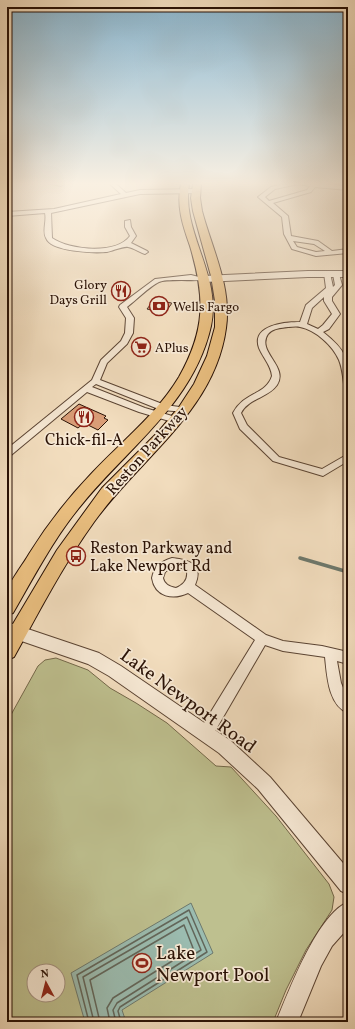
<svg xmlns="http://www.w3.org/2000/svg" width="355" height="1029" font-family="Vollkorn,serif">
<style>
.green{fill:#bec08f;stroke:#74684a;fill-rule:evenodd}
.water{fill:#9bbcb0;stroke:#6d786c}
.lines{fill:none;stroke-linecap:round;stroke-linejoin:round}
.shore{stroke:#62665a;stroke-width:1.5}
.stream{stroke:#6d786c;stroke-width:3.5}
.building{fill:#d99d77;stroke:#291105}
.minor-casing{stroke:#5b4433;stroke-width:2}
.tertiary-casing{stroke:#5b4433;stroke-width:2}
.primary-casing{stroke:#291105;stroke-width:2}
.minor{fill:#f7e9d5;fill-rule:evenodd}
.tertiary{fill:#f7e9d5;fill-rule:evenodd}
.primary{fill:#e9be7f;fill-rule:evenodd}
.labels{text-anchor:middle;stroke-width:3.5;stroke-linejoin:round;paint-order:stroke}
.far-poi-label{font-size:13px;fill:#291105;stroke:#f7e9d5;text-anchor:start}
.poi-label{font-size:16px;fill:#291105;stroke:#f7e9d5}
.street-label{font-size:16px;fill:#291105;stroke:#f7e9d5}
.near-street-label{font-size:19px;fill:#291105;stroke:#f7e9d5}
.near-poi-label{font-size:19px;fill:#291105;stroke:#f7e9d5;text-anchor:start}
</style>
<rect width="100%" height="100%" fill="#f2ddbe"/>
<filter id="stains"><feTurbulence type="fractalNoise" baseFrequency=".005" numOctaves="4"/><feColorMatrix values="0 0 0 0 .2 0 0 0 0 .09 0 0 0 0 .02 0 0 0 .5 -.17"/></filter>
<radialGradient id="worn" r=".72"><stop offset=".6" stop-color="#630" stop-opacity="0"/><stop offset="1" stop-color="#630" stop-opacity=".3"/></radialGradient>
<path class="green" d="M56 658 88 670 110 688 136 703 167 723 216 766 231 767 276 816 329 884 334 897 332 910 306 950 286 990 273 1022H7V722L38 666 45 660ZM34 971H58V995H34Z"/>
<path class="water" d="M191 903 213 953 122 1010 126 1022H85L71 973Z"/>
<g class="lines">
<path class="shore" d="M89 1022 77 975 189 910 207 952 120 1007 118 1011 121 1022
M94 1022 83 977 187 917 201 950 117 1003 113 1010 116 1022
M100 1022 90 980 184 925 193 948 113 998 107 1008 110 1022"/>
<path class="stream" d="M300 558 348 572"/>
</g>
<path class="building" d="M154 300 158 301 172 303 165 313 147 309Z
M79 404 106 416 104 418 108 420 98 430 84 423 78 428 61 419Z"/>
<g class="lines">
<g class="minor-casing">
<path id="minor" d="M51 184H64L61 186Z
M110 184H116L126 193 140 190 196 189 199 191 196 193 140 194 51 213 52 238C69 250 116 255 130 236L125 227V221L130 220 131 227 136 236 131 243 147 251 148 252 145 254C139 252 134 248 128 247 123 246 113 251 107 252 94 253 51 252 46 238 42 231 47 221 45 213L7 216V212L54 209 121 194Z
M285 184H323L348 186V190L315 187 311 192 273 203 288 216 291 236 318 241 332 251 348 249V253L316 256 292 249 284 234 282 217 258 197 271 187ZM298 184 310 186 307 190 269 201 265 197 275 189ZM293 241 314 244 325 251 316 252 297 247Z
M327 271 330 273 333 287 335 285 333 274 336 272 339 274 342 285 332 297V301L340 314 329 329 323 332C347 351 348 358 348 387L344 384C343 376 342 367 339 360 333 346 316 330 300 327 296 326 292 327 288 327 281 328 273 328 268 334 256 352 289 366 277 385 268 398 249 398 241 413L247 425 279 457 322 469 348 454V461L323 476 273 461 240 429 233 413C244 392 266 395 272 376 271 365 263 358 259 348 251 325 285 322 300 322L306 305 326 288 324 273ZM324 297V301L332 314 323 325 318 329 307 324 312 308Z
M191 275 207 279C203 282 168 278 159 282 150 286 135 301 127 307L134 318 133 333 127 344 107 363 100 380 165 405 187 408 188 410 187 412 161 410 96 384 92 387 145 408 179 418 180 420 179 422 176 423 139 412 87 392 10 456 7 457V449L92 380 101 360 121 341 125 333 126 318 119 307 120 305 155 279Z
M172 558C189 560 204 564 195 585L266 635 283 641 322 646 348 652V664L337 661 341 683 348 699V713C328 705 327 675 325 657L283 651 265 645 211 738 206 739 201 738 200 733 201 728 255 640 188 593C173 600 155 597 152 578 154 567 162 561 172 558ZM172 567 182 568 187 572C188 580 183 585 176 588 170 587 164 584 163 578L165 572Z"/>
</g>
<g class="tertiary-casing">
<path id="tertiary" d="M308 271H348V277H308L204 282 200 279 204 276Z
M7 622 99 653 121 666 231 741 270 777 348 869V894L341 891 258 789 219 753 109 676 88 664 7 636Z
M348 902V928L332 946 321 966 298 1022H276C289 991 317 915 348 902Z"/>
</g>
<g class="primary-casing">
<path id="primary" d="M181 184H189C181 232 222 275 211 326 194 402 130 446 83 503 55 536 35 575 13 613L7 615C7 608 5 597 7 591 10 581 24 563 29 554 47 525 68 498 92 473 121 442 157 414 179 377 206 329 205 297 190 246 183 226 176 206 181 184Z
M193 184H201L200 198 202 211C212 249 232 287 226 328 215 411 139 459 94 522 63 565 39 612 14 657L7 660V634L57 550 102 488 159 431 179 407 194 384 207 356 215 327V301L211 276 193 211 191 198Z"/>
</g>
<use href="#minor" class="minor"/>
<use href="#tertiary" class="tertiary"/>
<use href="#primary" class="primary"/>
</g>
<linearGradient id="sky" x2="0" y2="1"><stop stop-color="#89b7d2"/><stop offset="0.56" stop-color="#f9f0e2"/><stop offset="1" stop-color="#f9f0e2" stop-opacity="0"/></linearGradient>
<rect width="355" height="328" fill="url(#sky)"/>
<defs>
<g id="restaurant-ring" transform="scale(1)"><circle r="9.5" fill="#f7e9d5" stroke="#8f2418" stroke-width="1.5"/><path d="M-5-6h1v4h1v-4h1v4h1v-4h1v5L-1.5 .5V6h-2V.5L-5-1ZM5-6V6H3V1.5H1.5Q1.5-4 5-6Z" fill="#8f2418"/></g>
<g id="bank-ring" transform="scale(1)"><circle r="9.5" fill="#f7e9d5" stroke="#8f2418" stroke-width="1.5"/><path d="M-6-4H6V4H-6ZM0-2.3a2.3 2.3 0 1 0 0 4.6a2.3 2.3 0 1 0 0-4.6Z" fill="#8f2418"/></g>
<g id="supermarket-ring" transform="scale(1)"><circle r="9.5" fill="#f7e9d5" stroke="#8f2418" stroke-width="1.5"/><path d="M-6-5.5h2.5l.6 2H6L4.5 2H-2.5L-4.4-4H-6ZM-1.5 3.2a1.3 1.3 0 1 0 .1 0ZM3 3.2a1.3 1.3 0 1 0 .1 0Z" fill="#8f2418"/></g>
<g id="bus-ring" transform="scale(1)"><circle r="9.5" fill="#f7e9d5" stroke="#8f2418" stroke-width="1.5"/><path d="M-5-6H5V4H4V6H2V4H-2V6H-4V4H-5ZM-3.5-4V0h7V-4ZM-3.5 1.2v1.5H-2V1.2ZM2 1.2v1.5H3.5V1.2Z" fill="#8f2418"/></g>
<g id="stadium-ring" transform="scale(1)"><circle r="9.5" fill="#f7e9d5" stroke="#8f2418" stroke-width="1.5"/><path d="M0-5a6.5 5 0 1 0 0 10a6.5 5 0 1 0 0-10ZM-3.5-1.8h7v3.6h-7Z" fill="#8f2418"/></g>
</defs>
<g fill-rule="evenodd">
<use href="#restaurant-ring" x="121" y="291"/>
<use href="#bank-ring" x="159" y="306"/>
<use href="#supermarket-ring" x="141" y="347"/>
<use href="#restaurant-ring" x="84" y="417"/>
<use href="#bus-ring" x="76" y="556"/>
<use href="#stadium-ring" x="142" y="963"/>
</g>
<g class="labels">
<g class="far-poi-label">
<text x="107" y="289" text-anchor="end">Glory<tspan x="107" dy="15">Days Grill</tspan></text>
<text x="173" y="311">Wells Fargo</text>
<text x="155" y="352">APlus</text>
</g>
<g class="poi-label">
<text x="84" y="445">Chick-fil-A</text>
<text x="90" y="553" text-anchor="start">Reston Parkway and<tspan x="90" dy="18">Lake Newport Rd</tspan></text>
</g>
<g class="street-label">
<text transform="translate(146 450) rotate(-48)" y="6">Reston Parkway</text>
</g>
<g class="near-street-label">
<text transform="translate(189 700) rotate(36)" y="7">Lake Newport Road</text>
</g>
<g class="near-poi-label">
<text x="156" y="959">Lake<tspan x="156" dy="22">Newport Pool</tspan></text>
</g>
</g>
<rect width="355" height="1029" fill="none" stroke="#f2ddbe" stroke-width="24"/>
<rect x="8" y="8" width="339" height="1013" fill="none" stroke="#291105" stroke-width="2"/>
<rect x="12" y="12" width="331" height="1005" fill="none" stroke="#291105"/>
<g transform="translate(46 983) rotate(353)"><circle r="19" fill="#f7e9d5" stroke="#a59382"/>
<path d="M0-3L7 15L0 10L-7 15Z" fill="#8f2418"/>
<text y="-6" font-size="11" font-weight="bold" text-anchor="middle" fill="#291105">N</text>
</g>
<rect width="100%" height="100%" filter="url(#stains)"/>
<rect width="100%" height="100%" fill="url(#worn)"/>
</svg>
